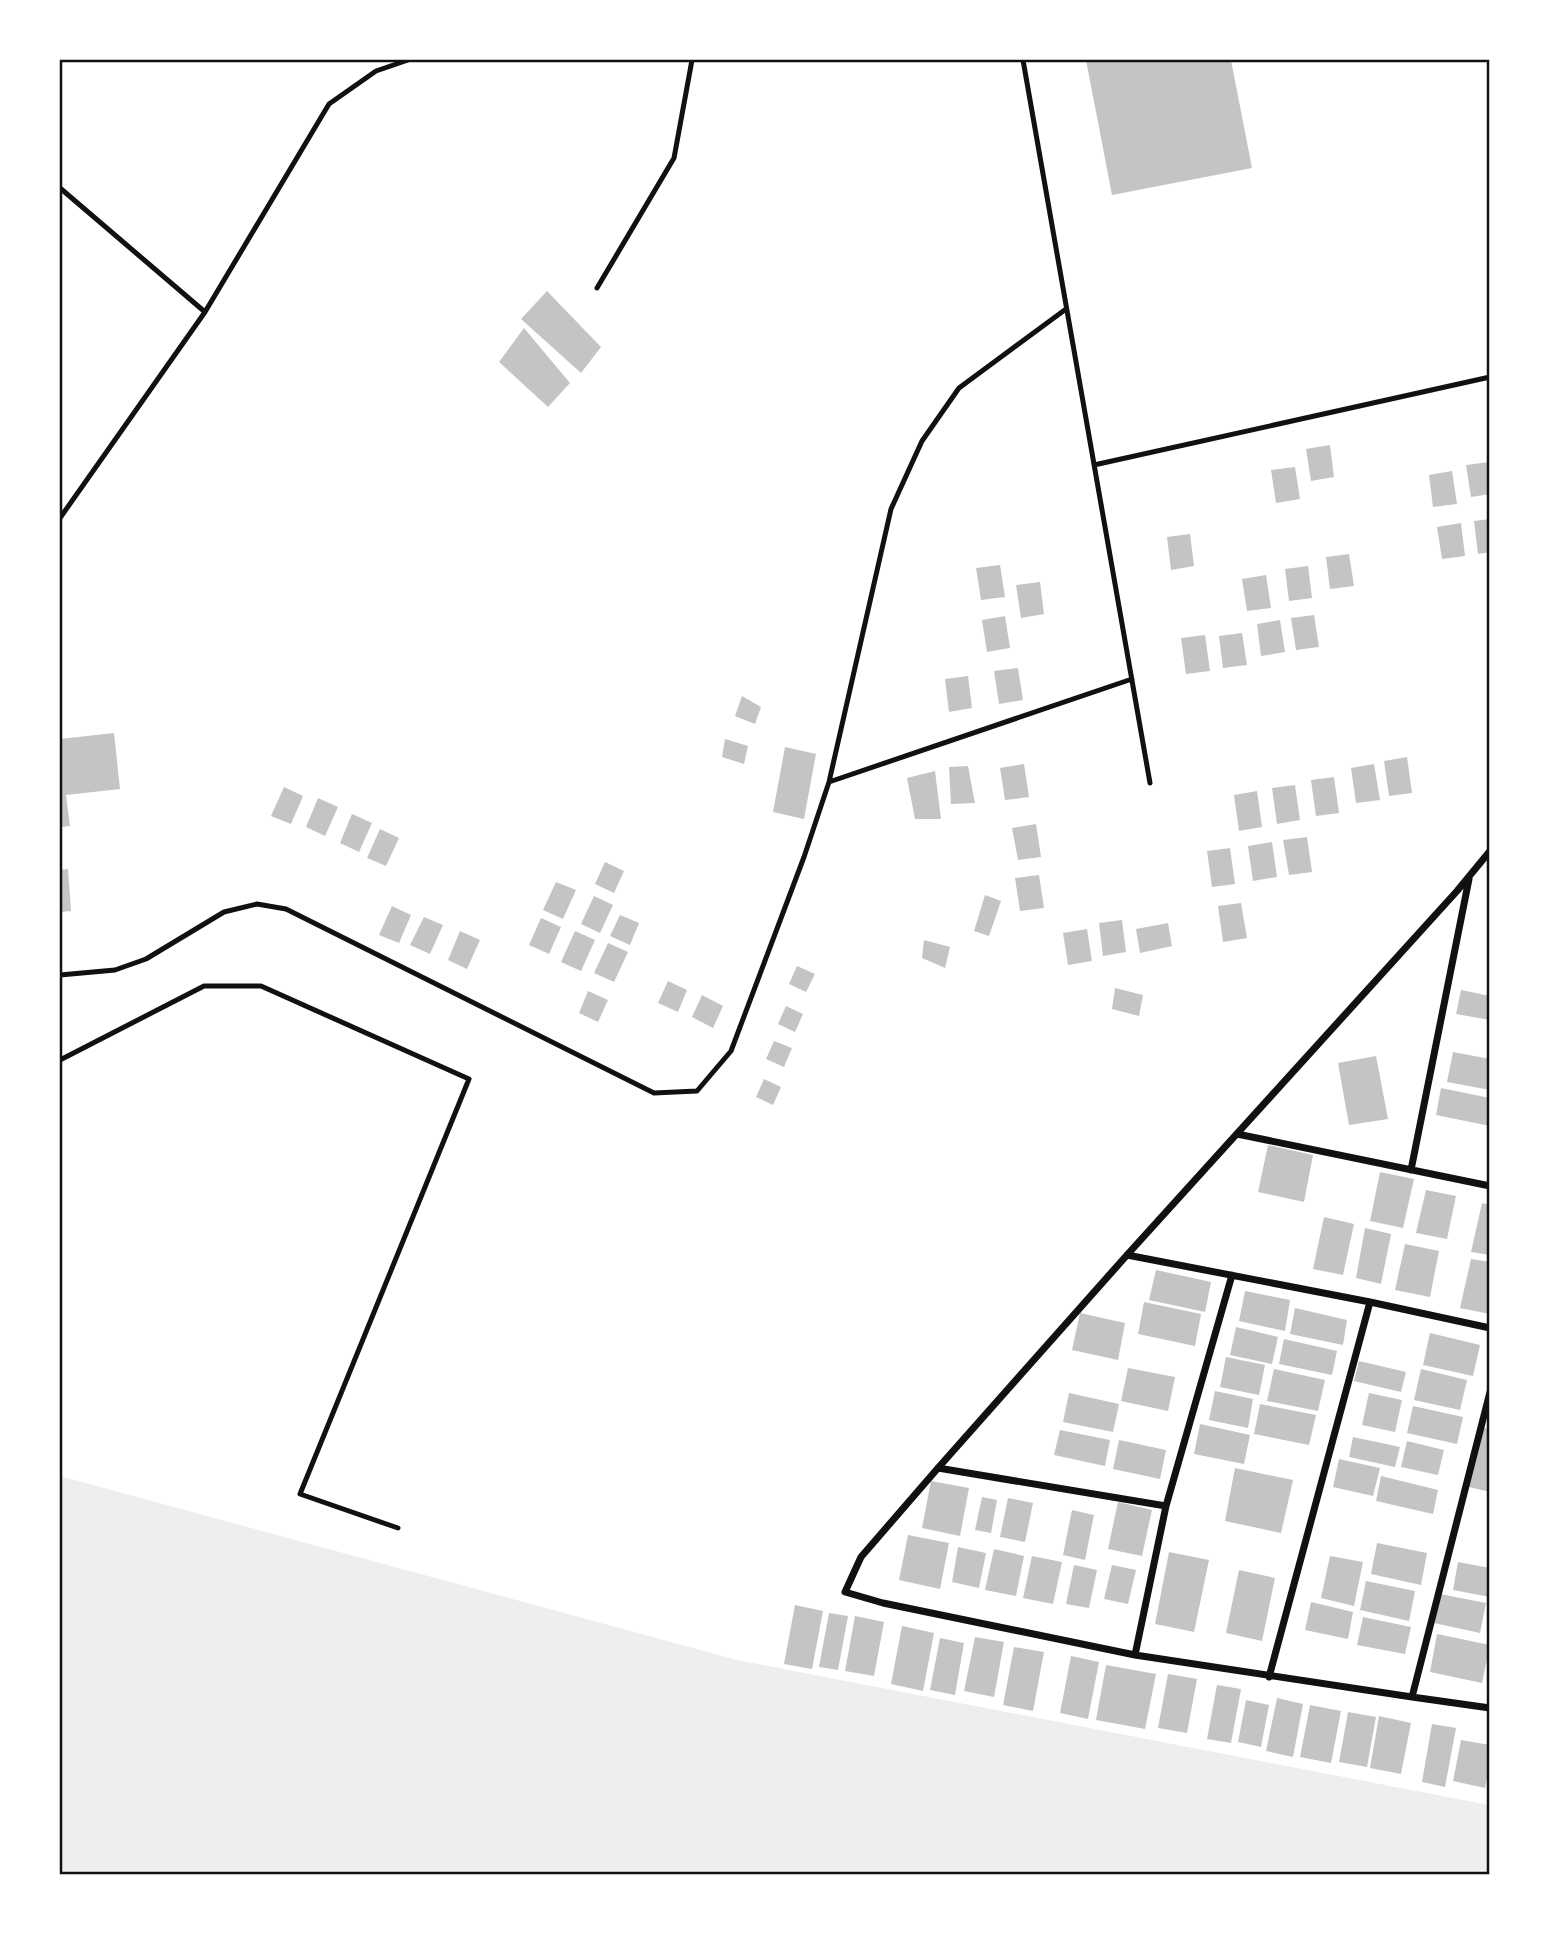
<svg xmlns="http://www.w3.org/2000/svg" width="1549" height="1934" font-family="'Zilla Slab',serif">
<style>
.green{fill:#eee}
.building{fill:#c4c4c4}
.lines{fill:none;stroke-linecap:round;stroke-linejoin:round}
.service{stroke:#111;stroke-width:5}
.minor{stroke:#111;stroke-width:7}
.neatline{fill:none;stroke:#111;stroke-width:2.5}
</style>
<rect width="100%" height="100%" fill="#fff"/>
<path class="green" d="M60 1476 737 1660 1489 1805V1874H60Z"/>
<path class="building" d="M1086 60H1231L1252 168 1112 195Z
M547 291 601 347 581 373 521 319Z
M524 328 570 383 548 407 499 362Z
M1330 445 1334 477 1311 481 1306 449Z
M1490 462V494L1471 497 1466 465Z
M1295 467 1300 499 1276 503 1271 470Z
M1452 471 1457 504 1433 507 1429 475Z
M1490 519V552L1478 554 1474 521Z
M1461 523 1465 556 1442 559 1437 527Z
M1190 534 1194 566 1171 570 1167 537Z
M1349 554 1354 586 1330 589 1326 557Z
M1000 565 1005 597 981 600 976 568Z
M1308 566 1312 598 1289 601 1285 569Z
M1266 575 1271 608 1247 611 1242 579Z
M1040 582 1044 614 1021 618 1016 585Z
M1314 615 1319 647 1296 650 1291 618Z
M1005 616 1010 648 987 652 982 620Z
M1280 620 1285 652 1261 656 1257 624Z
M1242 633 1247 665 1223 668 1219 636Z
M1205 635 1210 671 1186 674 1181 638Z
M1018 668 1023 700 999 704 994 671Z
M968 676 972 708 949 712 945 679Z
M742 696 761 707 755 724 735 716Z
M114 733 120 789 66 795 70 826 60 827V739Z
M725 739 748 746 744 764 722 757Z
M785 747 816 754 804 819 773 812Z
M1407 757 1412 793 1389 796 1384 761Z
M1024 764 1029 797 1005 800 1000 768Z
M1374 764 1380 800 1356 803 1351 768Z
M968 766 975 803 951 804 949 767Z
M935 771 941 819H915L907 778Z
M1334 777 1339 813 1316 816 1311 780Z
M1295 785 1300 820 1277 824 1272 788Z
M284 787 303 796 291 824 271 816Z
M1257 791 1262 827 1239 831 1234 795Z
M318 798 338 807 325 836 306 827Z
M352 814 372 823 359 852 340 843Z
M1036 824 1041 857 1018 860 1012 828Z
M380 829 399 838 386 866 367 858Z
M1307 837 1312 872 1289 875 1283 840Z
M1272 842 1277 877 1253 881 1248 846Z
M1230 848 1235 884 1212 887 1207 851Z
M605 862 624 871 614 893 595 884Z
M68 869 71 911 60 912V870Z
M1039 875 1044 908 1020 911 1015 878Z
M556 882 576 890 563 919 543 910Z
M985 895 1001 901 989 936 974 931Z
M594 896 613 905 600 933 581 924Z
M1241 903 1247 938 1223 942 1218 906Z
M392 906 411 915 399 943 379 935Z
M620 915 639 923 630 945 610 936Z
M424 917 443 925 430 954 410 945Z
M541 918 561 927 549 954 529 945Z
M1122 920 1126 952 1103 956 1099 923Z
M1168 923 1172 946 1140 953 1136 929Z
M1087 929 1092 961 1068 965 1063 933Z
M460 931 480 940 467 969 448 960Z
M575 931 595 940 581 971 561 962Z
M924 940 950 947 945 968 922 958Z
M608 943 628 952 614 982 594 973Z
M797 966 815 974 806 992 789 984Z
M668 981 687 990 678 1012 658 1003Z
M1115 988 1143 995 1139 1016 1112 1009Z
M1461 990 1490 996V1020L1456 1014Z
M588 991 608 1000 598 1022 579 1013Z
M702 995 723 1006 713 1028 692 1017Z
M786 1006 803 1014 795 1032 778 1024Z
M774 1041 792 1048 784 1067 766 1059Z
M1453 1052 1490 1059V1090L1447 1082Z
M1376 1056 1388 1119 1349 1125 1338 1063Z
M764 1079 781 1087 773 1105 756 1097Z
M1441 1088 1490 1098V1126L1436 1115Z
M1268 1145 1313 1155 1304 1202 1258 1192Z
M1380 1172 1414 1179 1403 1228 1370 1221Z
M1426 1190 1456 1196 1447 1239 1416 1233Z
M1482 1203 1490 1205V1255L1471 1252Z
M1324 1217 1354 1224 1343 1275 1313 1269Z
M1365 1228 1391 1234 1381 1284 1356 1278Z
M1405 1244 1439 1251 1430 1297 1395 1290Z
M1471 1259 1490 1262V1314L1460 1308Z
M1156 1270 1211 1282 1205 1312 1149 1300Z
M1245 1291 1290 1300 1285 1331 1239 1321Z
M1144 1302 1201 1314 1195 1346 1138 1334Z
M1295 1308 1347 1320 1343 1345 1290 1334Z
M1080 1313 1125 1323 1118 1360 1072 1350Z
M1236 1327 1278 1337 1272 1364 1230 1355Z
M1430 1333 1480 1345 1473 1376 1423 1365Z
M1284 1339 1337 1351 1332 1375 1279 1364Z
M1226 1357 1265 1365 1259 1395 1220 1387Z
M1359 1361 1406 1372 1401 1392 1354 1381Z
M1128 1368 1175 1377 1168 1411 1121 1401Z
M1274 1369 1325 1380 1318 1411 1267 1401Z
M1421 1369 1467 1380 1460 1410 1414 1400Z
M1215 1391 1253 1399 1248 1428 1209 1420Z
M1069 1393 1119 1404 1113 1432 1063 1422Z
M1369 1393 1402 1400 1395 1432 1362 1425Z
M1260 1404 1316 1415 1309 1445 1254 1434Z
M1413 1406 1463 1417 1457 1444 1407 1433Z
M1200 1424 1250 1435 1244 1464 1194 1454Z
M1481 1427 1490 1429V1492L1469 1487Z
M1060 1430 1110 1440 1105 1466 1054 1455Z
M1353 1437 1400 1447 1395 1467 1349 1457Z
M1119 1440 1166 1450 1160 1479 1113 1469Z
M1407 1441 1444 1450 1438 1475 1401 1467Z
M1339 1459 1380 1468 1373 1496 1333 1487Z
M1235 1468 1293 1480 1281 1533 1225 1521Z
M1381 1476 1438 1490 1433 1514 1376 1501Z
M931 1481 969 1488 960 1536 922 1528Z
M982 1497 997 1500 991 1533 975 1530Z
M1008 1498 1033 1503 1025 1542 1000 1537Z
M1118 1502 1152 1510 1142 1556 1108 1549Z
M1072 1510 1094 1515 1085 1560 1063 1555Z
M908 1535 949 1543 940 1589 899 1580Z
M1377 1543 1427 1553 1421 1585 1371 1574Z
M958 1547 986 1553 979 1588 952 1582Z
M994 1549 1024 1556 1016 1596 985 1590Z
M1169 1552 1209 1560 1194 1632 1155 1624Z
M1032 1556 1062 1562 1053 1604 1023 1598Z
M1330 1556 1363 1562 1354 1606 1321 1598Z
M1458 1562 1490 1568V1597L1453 1590Z
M1074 1565 1097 1570 1089 1608 1066 1604Z
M1112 1565 1136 1570 1128 1604 1104 1599Z
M1239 1570 1275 1578 1262 1641 1226 1633Z
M1366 1581 1415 1591 1409 1621 1360 1610Z
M1440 1594 1486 1603 1480 1633 1434 1623Z
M1311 1602 1353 1612 1348 1639 1305 1630Z
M795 1605 823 1611 812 1669 784 1664Z
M829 1613 848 1616 838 1670 819 1667Z
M855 1616 884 1622 874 1676 845 1671Z
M1363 1617 1411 1627 1405 1654 1357 1645Z
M902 1626 934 1633 923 1691 891 1684Z
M1437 1634 1490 1645 1482 1683 1430 1672Z
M975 1637 1004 1642 994 1697 964 1691Z
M940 1638 964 1643 955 1695 930 1690Z
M1014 1647 1044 1652 1033 1711 1003 1705Z
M1071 1656 1099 1662 1088 1719 1060 1713Z
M1106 1665 1156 1674 1145 1729 1096 1720Z
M1168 1674 1197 1679 1187 1733 1158 1728Z
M1217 1685 1241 1689 1231 1743 1207 1739Z
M1277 1698 1303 1704 1293 1757 1266 1751Z
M1246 1700 1269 1705 1261 1747 1238 1742Z
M1310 1705 1341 1711 1331 1763 1300 1757Z
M1348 1712 1376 1717 1367 1767 1339 1762Z
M1379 1716 1411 1723 1401 1774 1370 1768Z
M1432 1724 1456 1728 1445 1787 1422 1782Z
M1461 1740 1490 1745V1764L1485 1788 1453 1781Z"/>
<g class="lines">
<path class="service" d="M1023 60 1150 783
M60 188 205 312
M597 288 674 158 692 60
M1094 465 1490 377
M60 518 205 312 329 104 376 71 408 60
M829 782 1132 679
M60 975 115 970 146 959 224 912 257 904 286 909 654 1093 697 1091 731 1051 804 857 829 782 891 509 922 441 959 388 1066 309
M60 1060 204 986H261L469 1079 300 1494 398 1528"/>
<path class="minor" d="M1237 1134 1490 1186
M1411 1170 1469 879
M1127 1255 1370 1302 1490 1328
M1490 1392 1412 1697 1490 1708
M938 1468 1166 1506
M1135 1655 1166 1506 1232 1275
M1269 1677 1370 1302
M1412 1697 1135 1655 883 1603 845 1592 861 1557 938 1468 1127 1255 1457 891 1490 851"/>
</g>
<rect width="1549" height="1934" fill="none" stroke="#ffffff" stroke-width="122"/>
<rect x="61" y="61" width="1427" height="1812" class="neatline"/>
</svg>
